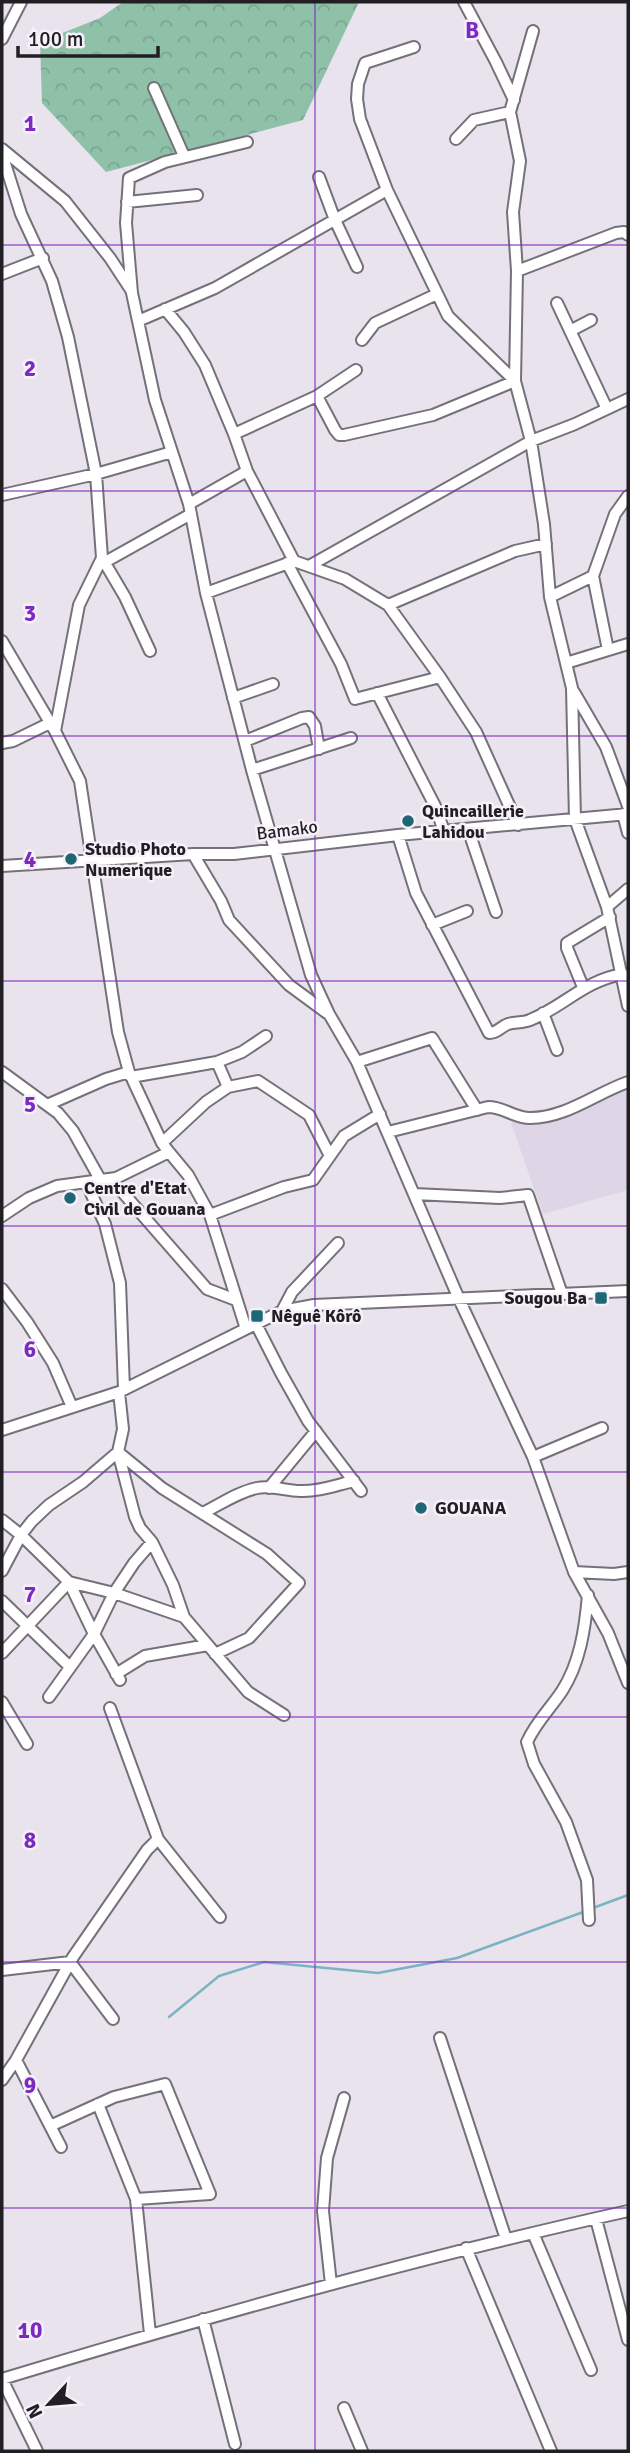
<svg xmlns="http://www.w3.org/2000/svg" width="630" height="2453" font-family="Signika,sans-serif">
<style>
.built{fill:#ded5e6}
.forest{fill:url(#forest-crowns)}
.lines{fill:none;stroke-linecap:round;stroke-linejoin:round}
.stream{stroke:#7ab4c2;stroke-width:2.5}
.minor-casing{stroke:#757079;stroke-width:14}
.minor{stroke:#fff;stroke-width:10}
.grid{fill:none;stroke:#7b2cbf;stroke-width:2;stroke-opacity:0.55}
.poi-dot{fill:#1f6775;stroke:#f6f0fb;stroke-width:2.5}
.labels{text-anchor:middle;stroke-width:5;stroke-linejoin:round;paint-order:stroke}
.poi-label{font-size:18px;font-weight:bold;fill:#211f23;stroke:#f6f0fb;text-anchor:start}
.street-label{font-size:18px;fill:#211f23;stroke:#f6f0fb}
.grid-label{font-size:23px;text-anchor:middle;font-weight:bold;fill:#7b2cbf;stroke:#f6f0fb;stroke-width:5;stroke-linejoin:round;paint-order:stroke}
</style>
<defs>
<pattern id="forest-crowns" width="20" height="18" patternUnits="userSpaceOnUse" patternTransform="scale(1.75)"><rect width="20" height="18" fill="#8fc1a9"/><path d="M2 6a3 3 0 1 1 6 0M12 15a3 3 0 1 1 6 0" fill="none" stroke="#7ba591"/></pattern>
</defs>
<rect width="100%" height="100%" fill="#e9e3ee"/>
<path class="built" d="M628 1083V1190L543 1214 511 1123Z"/>
<path class="forest" d="M123 2H359L303 120 106 172 42 103 40 42 100 18Z"/>
<g class="lines">
<path class="stream" d="M593 1908 628 1895
M169 2017 219 1976 264 1962 378 1973 457 1958 586 1911"/>
<g class="minor-casing">
<path id="minor" d="M464 2 496 62 514 100
M2 39 21 2
M414 47 365 63 358 84 357 99 360 119 387 190 448 316 515 381 517 271 513 212 520 161 510 112 533 31
M154 88 184 156
M456 139 474 120 510 112
M2 149 65 201 110 258 131 290
M2 154 21 214 52 281 68 337 96 474 102 558 125 597 150 651
M319 177 335 220 357 267
M127 202 197 195
M517 271 616 233 624 232 628 235
M2 274 43 258
M557 303 607 409
M165 309 184 332 205 365 234 434 247 471 294 561
M138 321 215 288 387 190
M570 331 591 320
M362 340 375 323 437 294
M317 396 356 370
M234 434 317 396 335 430 339 435H344L433 415 515 381 531 441 575 424 628 399
M2 495 96 474 172 452
M189 504 247 471
M105 562 191 514
M287 563 341 664 355 699 440 677
M309 566 531 441 544 524 550 597 572 688 575 819 607 907 628 1006
M206 593 189 504 155 400 132 293 126 223 129 178 165 162 247 142
M550 597 593 576
M388 605 515 551 546 544
M2 641 55 731 80 781 118 1032 129 1072 162 1143 169 1152 116 1178 57 1186 29 1198 2 1216
M608 650 593 576 615 514 628 496
M566 663 628 644
M574 692 606 747 628 806
M377 693 435 806 444 831
M233 698 273 684
M55 731 79 605 102 558
M245 741 302 718 309 717 315 726 319 749
M2 743 13 741 50 723
M252 770 351 738
M623 814 628 833
M518 825 476 732 440 677 388 605 345 579 294 561 206 593 252 770 311 975 329 1014 357 1062 459 1299 533 1457 574 1572 608 1633 628 1683
M468 829 496 912
M398 835 416 893 489 1033C498 1033 500 1027 508 1024 515 1022 523 1023 530 1020 565 1006 583 981 623 974
M193 854 221 901 229 920 289 985 327 1013
M2 866 193 854H234L398 835 628 814
M607 907 628 889
M432 925 467 911
M583 987 567 948V943L610 917
M543 1013 557 1050
M217 1062 228 1087
M357 1062 432 1038 477 1110
M2 1072 58 1113 73 1131 101 1181
M131 1077 217 1062 242 1052 266 1036
M47 1105 106 1079 129 1072
M388 1132 488 1107C504 1107 514 1118 530 1118 566 1118 596 1093 628 1082
M162 1143 206 1102 228 1087 258 1081 309 1115 330 1156
M169 1152 188 1175 210 1215 246 1329
M111 1179 207 1289 236 1300
M86 1182 105 1224 120 1283 124 1389
M414 1194 500 1198 528 1195 562 1294
M210 1215 284 1187 313 1180 344 1136 380 1114
M2 1289 27 1322 53 1363 72 1407
M282 1311 292 1292 338 1243
M256 1324 281 1373 308 1421 361 1491
M119 1392 123 1429 118 1452 135 1517 140 1528 152 1542 173 1585 184 1617 248 1692 284 1715
M2 1430 119 1392 282 1311 314 1305 628 1291
M118 1452 162 1488 267 1554 299 1583 249 1638 215 1654
M533 1457 602 1428
M269 1488 316 1431
M203 1513C221 1504 238 1492 257 1488 272 1485 286 1491 300 1491 318 1492 336 1485 354 1481
M2 1520 21 1535 69 1582 94 1634 120 1680
M2 1571 21 1535 32 1521 49 1505 83 1482 118 1452
M574 1572 614 1574 628 1572
M69 1582 114 1593 184 1617
M588 1595C585 1629 580 1663 562 1691 550 1709 536 1722 527 1742L534 1764 566 1822 587 1880 589 1920
M2 1601 70 1667
M2 1653 69 1582
M116 1674 145 1656 208 1645
M49 1697 94 1634 114 1593 134 1563 152 1542
M2 1702 27 1744
M110 1708 158 1839 220 1917
M2 1970 70 1962 113 2019
M440 2038 506 2239
M16 2060 61 2147
M2 2080 16 2060 73 1957 147 1850 158 1839
M98 2104 136 2199 150 2334
M50 2126 114 2097 165 2084 210 2194 136 2199
M596 2219 628 2340
M533 2233 591 2370
M466 2248 551 2451
M331 2284 323 2211 327 2158 344 2098
M203 2319 235 2444
M2 2379C209 2316 417 2258 628 2211
M2 2379 37 2451
M344 2408 362 2451"/>
</g>
<use href="#minor" class="minor"/>
</g>
<path class="grid" d="M315 2V2451M2 245H628M2 491H628M2 736H628M2 981H628M2 1226H628M2 1472H628M2 1717H628M2 1962H628M2 2208H628"/>
<g class="poi-dot">
<circle cx="408" cy="821" r="7"/>
<circle cx="71" cy="859" r="7"/>
<circle cx="70" cy="1198" r="7"/>
<rect x="594" y="1291" width="14" height="14" rx="3.5"/>
<rect x="250" y="1309" width="14" height="14" rx="3.5"/>
<circle cx="421" cy="1508" r="7"/>
</g>
<g class="labels">
<g class="poi-label">
<text x="422" y="817">Quincaillerie<tspan x="422" dy="21">Lahidou</tspan></text>
<text x="85" y="855">Studio Photo<tspan x="85" dy="21">Numerique</tspan></text>
<text x="84" y="1194">Centre d'Etat<tspan x="84" dy="21">Civil de Gouana</tspan></text>
<text x="587" y="1304" text-anchor="end">Sougou Ba</text>
<text x="271" y="1322">Nêguê Kôrô</text>
<text x="435" y="1514">GOUANA</text>
</g>
<g class="street-label">
<text transform="translate(287 830) rotate(-7)" y="6">Bamako</text>
</g>
</g>
<g class="grid-label">
<text x="472" y="38">B</text>
<text x="30" y="131">1</text>
<text x="30" y="376">2</text>
<text x="30" y="621">3</text>
<text x="30" y="867">4</text>
<text x="30" y="1112">5</text>
<text x="30" y="1357">6</text>
<text x="30" y="1602">7</text>
<text x="30" y="1848">8</text>
<text x="30" y="2093">9</text>
<text x="30" y="2338">10</text>
</g>
<rect width="630" height="2453" fill="none" stroke="#211f23" stroke-width="7"/>
<g transform="translate(49 2404) rotate(244)" stroke="#f6f0fb" stroke-width="5" paint-order="stroke">
<path d="M0-5L12 26L0 18L-12 26Z" fill="#211f23"/>
<text y="-10" font-size="19" font-weight="bold" text-anchor="middle" fill="#211f23">N</text>
</g>
<path d="M18 46v10h140v-10" fill="none" stroke="#211f23" stroke-width="3.5"/>
<text x="28" y="46" font-size="21" fill="#211f23" stroke="#f6f0fb" stroke-width="5" paint-order="stroke">100 m</text>
</svg>
